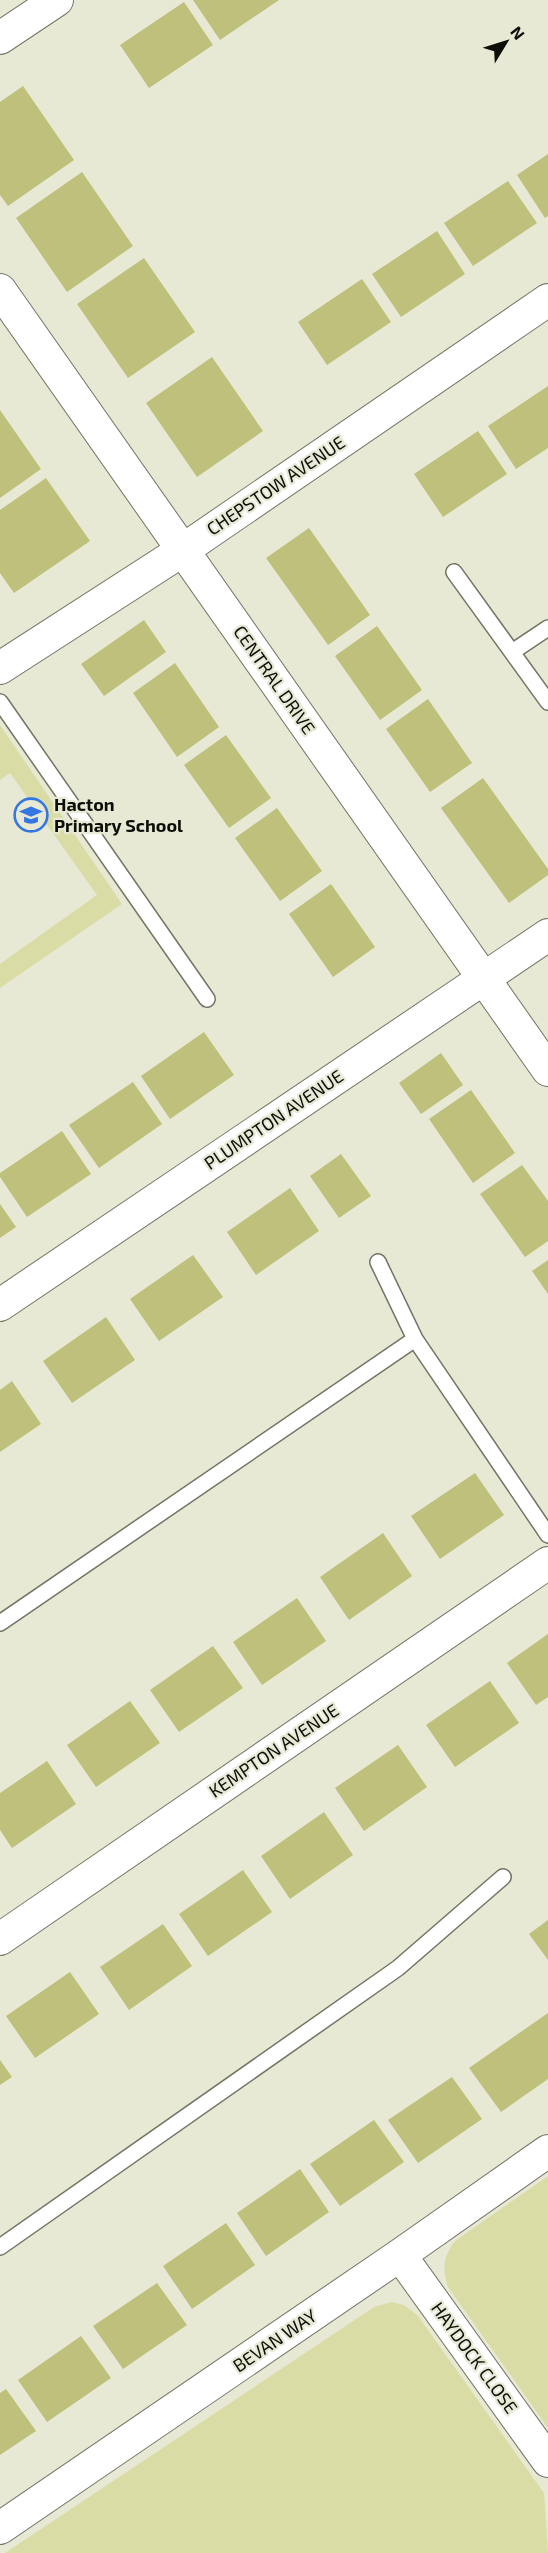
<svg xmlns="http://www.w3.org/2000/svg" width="548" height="2553" font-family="'Exo 2',sans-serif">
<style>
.green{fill:#dadca6}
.building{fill:#bec07b}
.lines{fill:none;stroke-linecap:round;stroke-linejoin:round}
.service-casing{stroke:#737463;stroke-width:18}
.minor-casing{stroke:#737463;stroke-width:34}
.service{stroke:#fff;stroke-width:15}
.minor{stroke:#fff;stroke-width:32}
.labels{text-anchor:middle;stroke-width:4.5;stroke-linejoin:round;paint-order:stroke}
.street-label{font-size:18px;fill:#0d0e07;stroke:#e7e9d5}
.poi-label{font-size:18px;font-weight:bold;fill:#0d0e07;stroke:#e7e9d5;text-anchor:start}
</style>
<rect width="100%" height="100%" fill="#e7e9d5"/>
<path class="green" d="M0 725 122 904 0 988V964L97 895 10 773 0 780Z
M548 2176V2428L448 2287C442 2268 443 2257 455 2241Z
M391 2302 404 2305 418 2316 544 2493 548 2553H5L374 2307Z"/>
<path class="building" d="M193 0H279L220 40Z
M184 2 213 45 149 88 120 45Z
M23 86 74 160 8 206 0 195V102Z
M548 154V216L545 218 517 175Z
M82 172 133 246 67 292 16 218Z
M508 181 537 223 473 266 444 223Z
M437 231 465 274 401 317 372 274Z
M144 258 195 332 128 378 77 304Z
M362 279 391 322 327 365 298 322Z
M212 357 263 431 197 477 146 403Z
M548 386V448L516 469 488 426Z
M0 410 41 469 0 498Z
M478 431 507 474 443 517 414 474Z
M46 478 90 541 14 593 0 573V510Z
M309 528 370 615 328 645 266 558Z
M144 620 166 652 104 696 81 664Z
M377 626 422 690 380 720 335 656Z
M175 663 219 727 177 757 133 693Z
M428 699 472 763 430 792 386 729Z
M226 735 271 798 229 828 184 765Z
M483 778 548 869V875L509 903 441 808Z
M277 808 322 871 280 901 235 838Z
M331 884 375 947 333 977 289 914Z
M204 1032 234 1075 170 1119 141 1076Z
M441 1053 463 1085 421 1114 399 1083Z
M133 1082 162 1124 99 1168 69 1125Z
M471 1090 515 1153 473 1183 429 1119Z
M62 1131 91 1174 27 1217 0 1177V1173Z
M341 1154 371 1196 339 1218 310 1176Z
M522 1165 548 1201V1241L525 1257 480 1194Z
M290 1188 319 1231 256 1275 227 1232Z
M0 1204 16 1227 0 1238Z
M193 1255 223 1297 159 1341 130 1299Z
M548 1260V1294L532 1271Z
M106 1317 135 1360 72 1403 43 1361Z
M12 1381 41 1424 0 1452V1390Z
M475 1473 504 1515 440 1559 411 1516Z
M383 1533 412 1576 349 1620 320 1577Z
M297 1598 326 1641 262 1685 233 1642Z
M548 1634V1697L536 1705 507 1663Z
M213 1646 243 1688 179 1732 150 1690Z
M490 1681 519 1723 455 1767 426 1725Z
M130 1701 160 1743 96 1787 67 1745Z
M398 1745 427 1787 364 1831 335 1788Z
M47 1761 76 1804 12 1848 0 1830V1793Z
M324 1812 353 1855 290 1899 261 1856Z
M243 1870 272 1912 208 1956 179 1914Z
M548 1920V1960L529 1934Z
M163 1924 192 1966 129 2010 100 1967Z
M70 1972 99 2014 35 2058 6 2016Z
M548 2013V2079L501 2112 469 2068Z
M0 2060 12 2077 0 2085Z
M452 2077 482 2119 418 2163 388 2120Z
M374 2120 404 2162 340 2206 310 2164Z
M300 2169 329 2212 266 2256 237 2213Z
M226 2223 255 2265 192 2309 163 2266Z
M157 2283 187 2325 123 2369 93 2326Z
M81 2336 111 2378 47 2422 18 2380Z
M6 2389 36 2431 0 2455V2393Z"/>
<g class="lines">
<g class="service-casing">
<path id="service" d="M454 572 548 702
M512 652 548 628
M0 702 207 999
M378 1262 415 1339 548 1535
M0 1623 415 1339
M0 2247 398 1968 503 1877"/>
</g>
<g class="minor-casing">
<path id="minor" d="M0 38 57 0
M0 290 548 1070
M0 668 183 550 548 300
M0 1305 548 935
M0 1939 548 1563
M400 2255 548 2461
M0 2528 400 2255 548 2151"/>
</g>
<use href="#service" class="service"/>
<use href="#minor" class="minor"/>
</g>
<defs>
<g id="school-ring" transform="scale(1.725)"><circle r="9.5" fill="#e7e9d5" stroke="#3376e4" stroke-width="1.5"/><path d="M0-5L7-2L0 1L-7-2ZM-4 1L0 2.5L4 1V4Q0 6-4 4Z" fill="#3376e4"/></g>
</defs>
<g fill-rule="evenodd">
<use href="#school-ring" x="31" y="815"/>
</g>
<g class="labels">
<g class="street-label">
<text transform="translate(276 486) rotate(-34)" y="6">CHEPSTOW AVENUE</text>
<text transform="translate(274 680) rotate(55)" y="6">CENTRAL DRIVE</text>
<text transform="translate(274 1120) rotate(-34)" y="6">PLUMPTON AVENUE</text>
<text transform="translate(274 1751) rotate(-34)" y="6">KEMPTON AVENUE</text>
<text transform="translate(275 2341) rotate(-34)" y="6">BEVAN WAY</text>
<text transform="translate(474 2358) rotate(54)" y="6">HAYDOCK CLOSE</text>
</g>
<g class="poi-label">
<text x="54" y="811">Hacton<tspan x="54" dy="21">Primary School</tspan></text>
</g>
</g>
<g transform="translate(506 42) rotate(52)" stroke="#e7e9d5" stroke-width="4.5" paint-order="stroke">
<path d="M0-4.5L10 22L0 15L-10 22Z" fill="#0d0e07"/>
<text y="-9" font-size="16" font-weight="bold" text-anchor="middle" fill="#0d0e07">N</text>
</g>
</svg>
